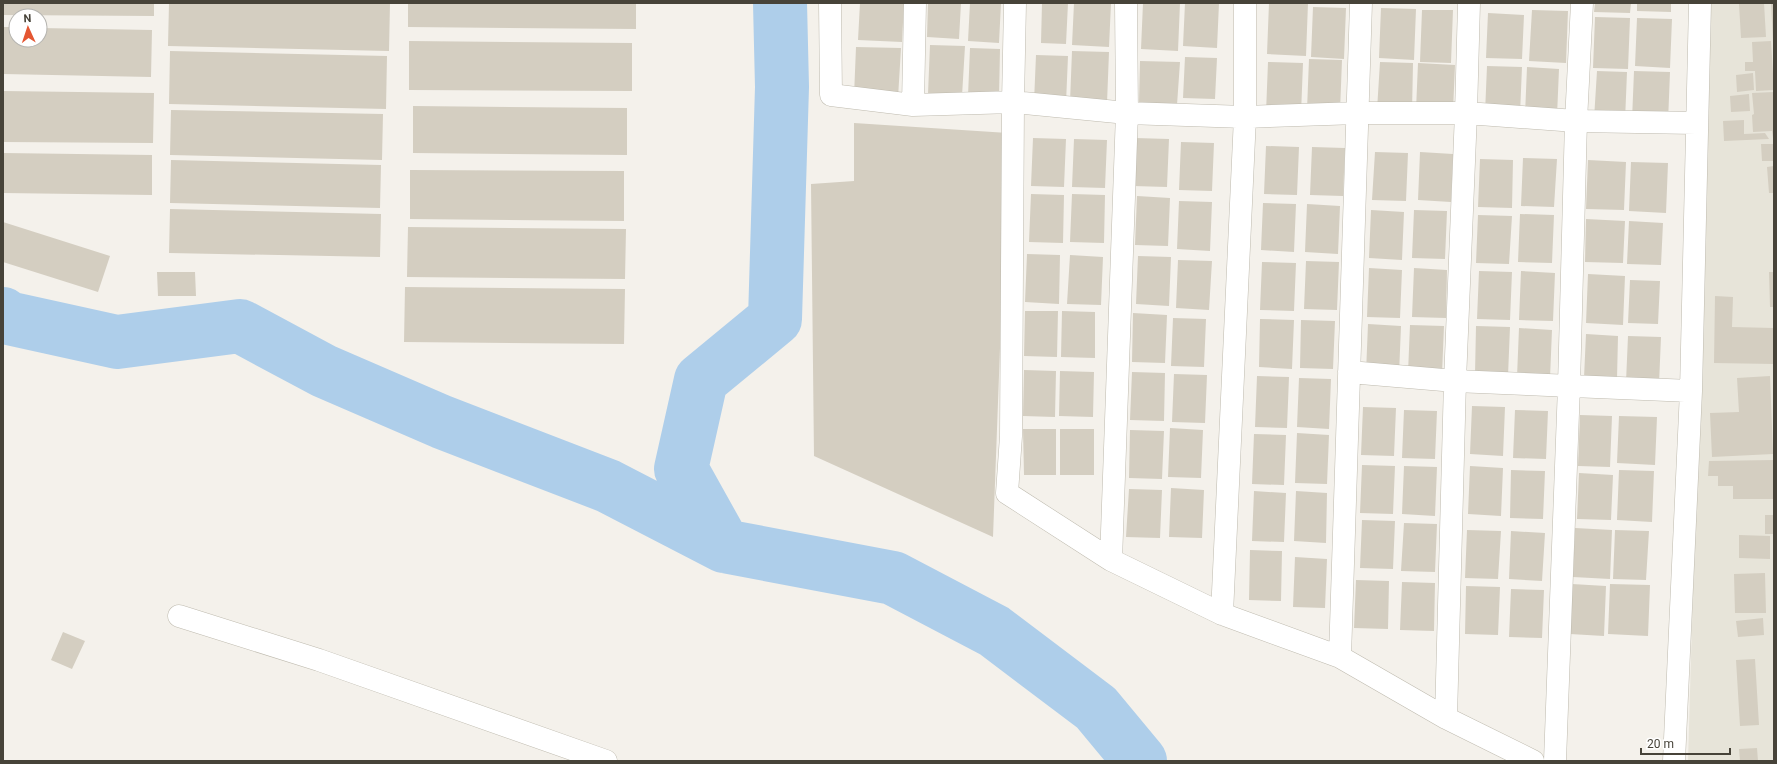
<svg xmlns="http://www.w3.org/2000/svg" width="1777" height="764" font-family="Roboto,sans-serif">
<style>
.residential{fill:#e7e4d9}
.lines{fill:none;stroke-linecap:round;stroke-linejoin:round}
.river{stroke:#aeceea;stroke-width:54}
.building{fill:#d4cec1}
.minor-casing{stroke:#bebaae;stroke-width:23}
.minor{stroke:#fff;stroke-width:22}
</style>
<rect width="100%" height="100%" fill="#f4f1eb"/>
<path class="residential" d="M1710 3H1774V761H1688Z"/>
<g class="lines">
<path class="river" d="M3 314 8 318 117 342 240 326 324 371 442 422 608 486 724 546 893 578 994 631 1096 708 1140 761
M724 546 681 469 701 380 775 319 782 87 780 3"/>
</g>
<path class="building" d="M3 3H154V16L3 15Z
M169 3H390L389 51 168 46Z
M408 3H636V29L408 27Z
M860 3H904L902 42 858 40Z
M928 3H961L959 39 927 37Z
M970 3H1001L999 43 968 41Z
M1042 3H1068L1066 44 1041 43Z
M1074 3H1111L1109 47 1072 45Z
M1143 3H1180L1178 51 1141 49Z
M1185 3H1219L1217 48 1183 46Z
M1269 3H1308L1306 56 1267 54Z
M1595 3H1631L1630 13 1594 12Z
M1637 3H1671V12L1637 11Z
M1764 3 1766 37 1741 38 1739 4Z
M1771 3H1774V42H1773Z
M1313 7 1346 8 1344 59 1311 57Z
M1381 8 1416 9 1414 60 1379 58Z
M1422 10H1453L1451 63 1420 62Z
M1532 10 1568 11 1566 63 1529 61Z
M1488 13 1524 15 1522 59 1486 58Z
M1595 17 1630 18 1628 69 1593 68Z
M1637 18 1672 19 1670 68 1635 66Z
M3 27H16V40H40V28L152 30 151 77 3 74Z
M409 41 632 43V91L409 90Z
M1771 41 1774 90 1756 91 1755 71H1745V62H1753L1752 42Z
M930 45 965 46 962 96 928 94Z
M856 47 901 48 898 98 854 96Z
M970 48 1000 49 999 98 968 96Z
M170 51 387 56 386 109 169 104Z
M1072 51 1109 52 1107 103 1070 102Z
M1036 55 1068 56 1066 103 1034 102Z
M1185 57 1217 58 1215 99 1183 98Z
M1309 59 1342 60 1340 111 1307 110Z
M1140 61 1180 62 1177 105 1139 103Z
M1268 62 1303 63 1301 114 1266 113Z
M1380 62 1413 63 1412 112 1377 110Z
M1418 63 1455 65 1453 111 1416 110Z
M1487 66 1522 67 1520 114 1485 113Z
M1527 67 1559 69 1557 116 1525 115Z
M1597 71 1627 72 1625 121 1594 119Z
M1634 71 1670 72 1668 122 1632 120Z
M1753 73 1754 90 1737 92 1736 75Z
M3 91 154 93 153 143 3 142Z
M1774 92V138H1773L1772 131 1753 132 1752 115 1754 114 1752 93Z
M1749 94 1750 111 1731 112 1730 96Z
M413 106 627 108V155L413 153Z
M171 110 383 114 382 160 170 155Z
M1744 120V134L1765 133 1769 139 1724 141 1723 121Z
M854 123 1008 133 993 537 814 456 811 184 854 181Z
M1033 138 1066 139 1064 187 1031 186Z
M1135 138 1169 139 1167 187 1133 186Z
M1074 139 1107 140 1105 188 1072 187Z
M1181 142 1214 143 1212 191 1179 190Z
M1761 144H1774V161H1762Z
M1266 146 1299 147 1297 195 1264 194Z
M1312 147 1345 148 1343 196 1310 195Z
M1375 152 1408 153 1406 201 1372 200Z
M1420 152 1453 154 1451 202 1418 200Z
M3 153 152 155V195L3 193Z
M1523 158 1557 159 1554 207 1521 206Z
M1480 159 1513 160 1512 208 1478 207Z
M171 160 381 165 380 208 170 203Z
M1588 160 1626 162 1624 210 1586 209Z
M1631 162 1668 163 1666 213 1629 211Z
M1774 166V193H1769L1767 167Z
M410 170 624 171V221L410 219Z
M1031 194 1064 195 1063 243 1029 242Z
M1072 194 1105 195 1104 243 1070 242Z
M1137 196 1170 198 1168 246 1135 245Z
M1179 201 1212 202 1210 251 1177 249Z
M1263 203 1296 204 1294 252 1261 250Z
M1307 204 1340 206 1338 254 1305 252Z
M170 209 381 214 380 257 169 253Z
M1371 210 1404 212 1402 260 1369 258Z
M1414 210 1447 211 1445 259 1412 258Z
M1520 214 1554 215 1552 263 1518 262Z
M1478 215 1512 216 1509 264 1476 263Z
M1586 219 1625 221 1623 263 1585 262Z
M1629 221 1663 223 1661 265 1627 264Z
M3 222 110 256 98 292 3 262Z
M408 227 626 229 625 279 407 277Z
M1027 254 1060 255 1059 304 1025 302Z
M1070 255 1103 257 1101 305 1067 304Z
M1138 256 1171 257 1169 306 1136 304Z
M1178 260 1212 261 1209 310 1176 308Z
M1306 261 1339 262 1337 310 1304 309Z
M1262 262 1296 263 1294 311 1260 310Z
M1369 268 1402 270 1400 318 1367 317Z
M1414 268 1447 270 1446 318 1412 317Z
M1479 271 1512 272 1510 320 1477 319Z
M1521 271 1555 273 1553 321 1519 320Z
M157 272H195L196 296H158Z
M1769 272H1774V307H1770Z
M1588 274 1625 276 1623 325 1586 323Z
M1630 280 1660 281 1658 324 1628 323Z
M405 287 625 289 624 344 404 342Z
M1715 296 1733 297 1732 327 1774 328V364L1714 363Z
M1025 311H1058L1057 357 1024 356Z
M1062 311 1095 312V358L1061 357Z
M1133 313 1167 315 1165 363 1132 362Z
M1173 318 1206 319 1204 367 1171 366Z
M1260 319 1294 320 1292 369 1259 367Z
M1301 320 1335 321 1333 369 1300 368Z
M1368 324 1401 326 1399 374 1366 373Z
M1410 325 1444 326 1442 374 1408 373Z
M1476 326 1510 327 1508 376 1475 374Z
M1519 328 1552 330 1550 378 1517 377Z
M1586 334 1618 336 1617 379 1584 378Z
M1628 336 1661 337 1659 384 1626 382Z
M1024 370 1056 371 1055 417 1023 416Z
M1060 371 1094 372 1093 417 1059 416Z
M1132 372 1165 373 1164 421 1130 420Z
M1174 374 1207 375 1205 423 1172 422Z
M1257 376 1289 377 1287 428 1255 427Z
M1770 376 1773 454 1712 457 1710 413 1739 412 1737 378Z
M1299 378 1331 379 1329 429 1297 427Z
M1472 406 1505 407 1503 456 1470 454Z
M1363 407 1396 408 1394 456 1361 455Z
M1404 410 1437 411 1435 459 1402 458Z
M1515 410 1548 411 1546 459 1513 458Z
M1580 415 1612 416 1610 467 1578 466Z
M1619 416 1657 417 1655 465 1617 463Z
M1170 428 1203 430 1201 478 1168 477Z
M1023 429H1056V475H1024Z
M1060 429H1094V475H1060Z
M1130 430 1164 431 1162 479 1129 478Z
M1297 433 1329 435 1327 484 1295 483Z
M1254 434 1286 435 1284 485 1252 484Z
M1774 460V499H1733V486H1718V476H1708L1709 461Z
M1362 465 1395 466 1393 514 1360 513Z
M1404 466 1437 467 1435 516 1402 514Z
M1470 466 1503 468 1501 516 1468 514Z
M1511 470 1545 471 1543 519 1510 518Z
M1619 470 1654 471 1652 522 1617 520Z
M1579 473 1613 475 1611 520 1577 519Z
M1171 488 1204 490 1202 538 1169 537Z
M1129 489 1162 490 1160 538 1126 537Z
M1254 491 1286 493 1284 542 1252 541Z
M1296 491 1327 493 1326 543 1294 541Z
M1765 515H1774V534H1765Z
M1362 520 1395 521 1393 569 1360 568Z
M1404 523 1437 524 1435 572 1401 571Z
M1575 528 1612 530 1610 579 1573 577Z
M1467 530 1501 531 1498 579 1465 578Z
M1615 530 1649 531 1646 580 1613 579Z
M1511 531 1545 533 1542 581 1509 579Z
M1739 535 1770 536V559L1739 558Z
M1250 550 1282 551 1281 601 1249 600Z
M1295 557 1327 559 1325 608 1293 607Z
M1765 573 1766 613H1735L1734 574Z
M1356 580 1389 581 1388 629 1354 628Z
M1402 582 1435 583 1434 631 1400 630Z
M1572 584 1606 586 1604 636 1570 634Z
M1610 584 1650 585 1648 636 1608 634Z
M1466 586 1500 587 1498 635 1465 634Z
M1511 589 1544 590 1542 638 1509 637Z
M1763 618 1764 635 1738 637 1736 621Z
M63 632 85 641 72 669 51 660Z
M1755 659 1759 725 1740 726 1736 660Z
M1757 748 1758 761H1740L1739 749Z"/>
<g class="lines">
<g class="minor-casing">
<path id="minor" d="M830 3 831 95 913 105 1013 102 1127 113 1245 117 1357 113H1466L1576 121 1696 123
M1015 3 1013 102 1011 436 1007 493 1111 560 1222 614 1340 657 1446 718 1533 761
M913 105 915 3
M1349 372 1455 381 1691 391
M1111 560 1127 113 1126 3
M1222 614 1245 117V3
M179 616 319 660 606 761
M1340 657 1361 3
M1446 718 1455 381 1466 113 1469 3
M1555 761 1569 386 1576 121 1582 3
M1674 761 1691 391 1700 3"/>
</g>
<use href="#minor" class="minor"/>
</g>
<rect width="1777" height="764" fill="none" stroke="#474339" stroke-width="8"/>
<g transform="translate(28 28) rotate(357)"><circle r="19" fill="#ffffff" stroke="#b5b4b0"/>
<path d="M0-3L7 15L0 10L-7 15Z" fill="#e45632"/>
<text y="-6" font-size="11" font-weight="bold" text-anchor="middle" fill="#474339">N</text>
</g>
<path d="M1641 748v6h89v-6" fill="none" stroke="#474339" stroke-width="2"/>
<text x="1647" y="748" font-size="12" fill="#474339" stroke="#ffffff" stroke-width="3" paint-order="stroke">20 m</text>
</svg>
